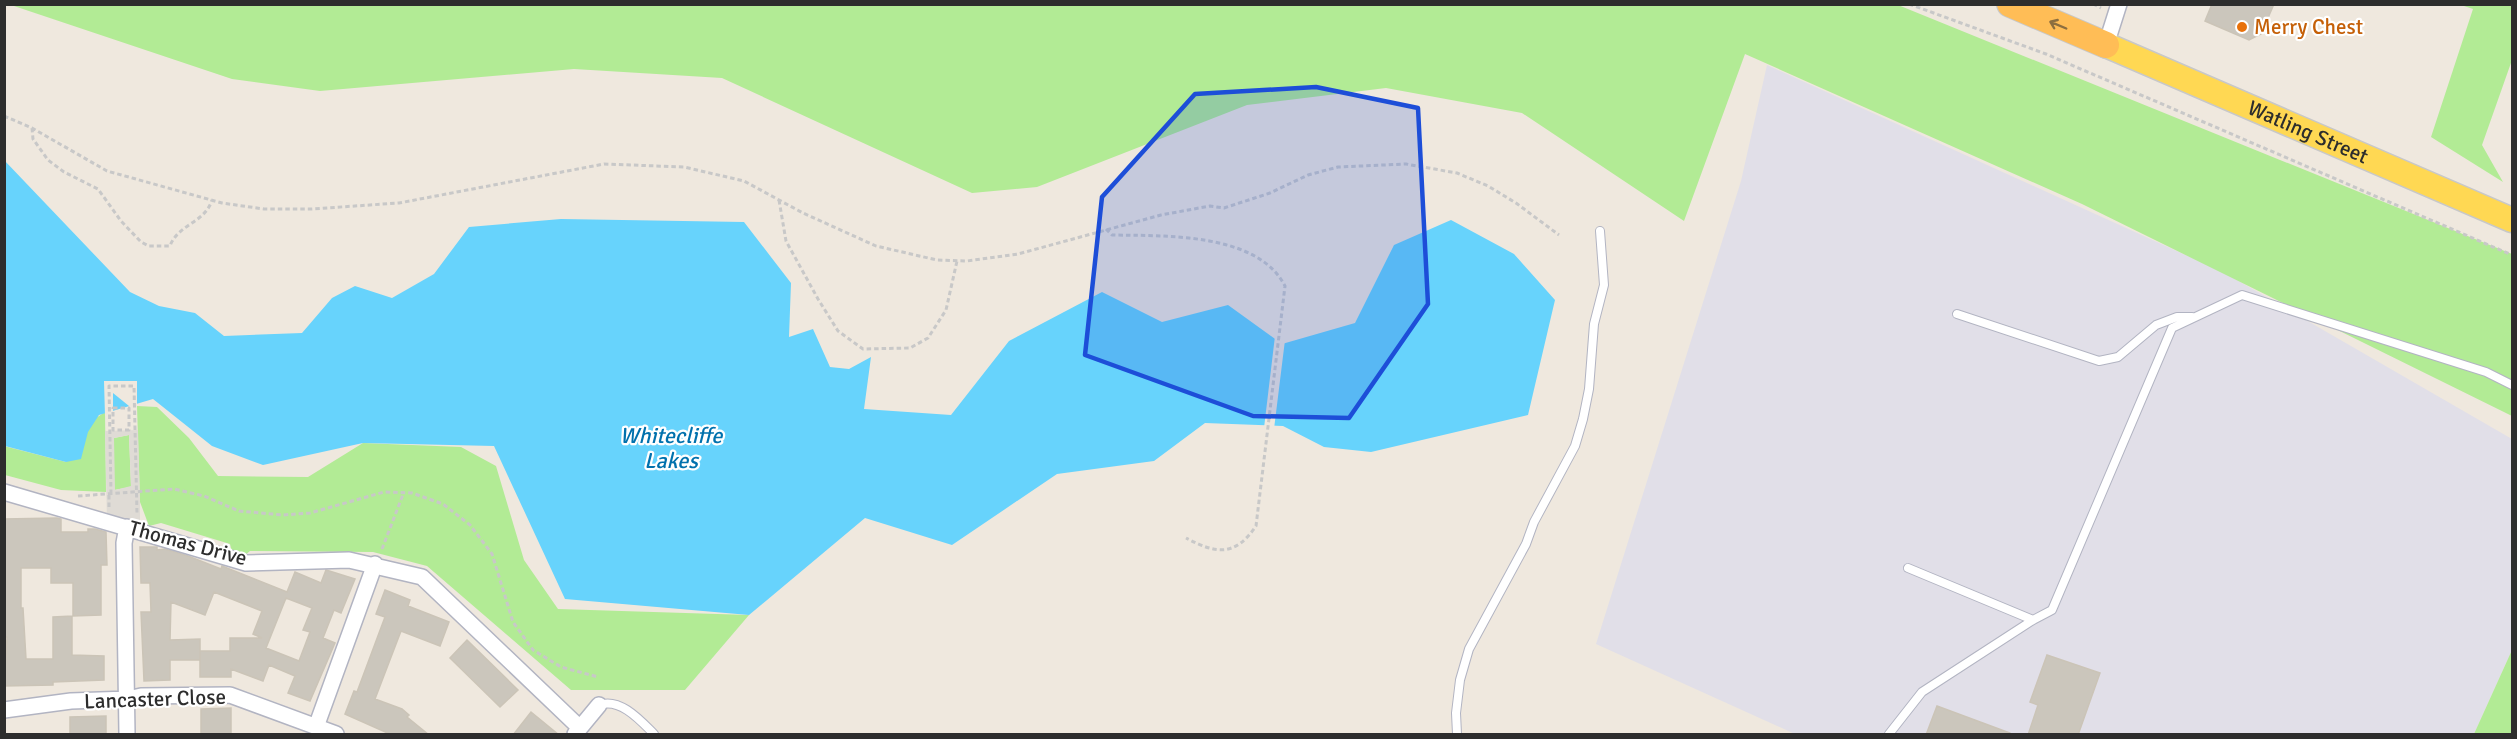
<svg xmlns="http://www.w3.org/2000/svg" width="2517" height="739" font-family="Signika,sans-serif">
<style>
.industrial{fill:#e1dfe8}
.green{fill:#b2eb95}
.plaza{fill:#dfdbd5;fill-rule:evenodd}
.water{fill:#67d3fc}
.pier{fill:#efe8de}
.building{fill:#cbc6bc;stroke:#cbc4b7;stroke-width:1.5;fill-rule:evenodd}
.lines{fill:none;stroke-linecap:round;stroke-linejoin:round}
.service-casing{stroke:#b2b4c2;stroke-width:10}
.minor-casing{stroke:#b2b4c2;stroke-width:18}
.primary-casing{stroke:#c8c8c8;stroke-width:27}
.trunk-casing{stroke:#c8c8c8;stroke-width:28}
.path{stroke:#c8c8c8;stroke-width:3;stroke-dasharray:4.5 3;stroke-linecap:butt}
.service{stroke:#fff;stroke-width:8}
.minor{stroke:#fff;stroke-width:15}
.primary{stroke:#ffd853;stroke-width:24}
.trunk{stroke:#ffbd56;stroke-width:26}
.oneway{stroke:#8c6e3f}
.marked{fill:#1d4ed8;fill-opacity:0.2;stroke:#1d4ed8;stroke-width:4.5;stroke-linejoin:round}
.food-dot{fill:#e8710a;stroke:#fff;stroke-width:2}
.labels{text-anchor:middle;stroke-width:4.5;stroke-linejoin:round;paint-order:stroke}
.food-label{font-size:21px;fill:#c56008;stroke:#fff;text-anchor:start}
.street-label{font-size:21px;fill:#2d2d2d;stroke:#fff}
.water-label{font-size:22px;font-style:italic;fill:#0071ad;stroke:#fff}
</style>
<rect width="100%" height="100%" fill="#efe8de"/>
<path class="industrial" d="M1767 65 2223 272 2512 439V650L2474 734H1795L1596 644 1741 181Z"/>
<path class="green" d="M11 5H1898L2512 254V416L2082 204 1745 54 1684 221 1522 113 1386 88 1247 105 1037 187 972 193 722 78 574 69 320 91 232 79Z
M2461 5H2512V60L2482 145 2503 182 2431 137 2473 9Z
M137 406 157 407 189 438 218 476 308 477 363 443 461 447 496 466 524 560 558 609 749 615 685 690H571L427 566 373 552 250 551 244 556 232 552 230 544 161 523 149 526 140 502Z
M105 412 106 492 61 490 5 475 4 446 66 462 96 418Z
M129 435 131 487 114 490V438Z
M2512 650V734H2474Z"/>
<path class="plaza" d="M138 430 140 502V531L107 521 105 431ZM129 435 131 486 115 490 114 438Z"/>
<path class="water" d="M4 160 130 292 159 306 195 313 224 336 302 333 332 298 355 286 392 298 434 274 469 227 561 219 744 222 791 283 789 337 813 329 830 367 849 369 871 357 864 409 951 415 1009 341 1102 292 1162 322 1228 305 1282 344 1355 323 1394 245 1451 220 1514 254 1555 300 1528 415 1371 452 1324 447 1283 426 1205 423 1154 461 1057 474 952 545 865 518 749 615 565 599 494 446 363 443 263 465 212 446 153 399 99 415 88 432 81 459 66 462 5 446Z"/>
<path class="pier" d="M1275 336 1285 340 1274 429 1264 428Z
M104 381H137V406L129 409V406L113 393V413L105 416Z"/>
<path class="building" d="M2212 4H2274L2261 34 2249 40 2205 21Z
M57 518 61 519V532H88V529H95L106 532 107 565H101V615L73 616V583H51V568H21V608H23L26 659H53V617L72 616V655L104 656V680L53 682V685L4 686 7 637H4V519Z
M140 547H157V550L165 549 188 556 221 569 222 566 287 592 295 572 321 583 326 570 355 579 341 613 334 610 323 638 335 643 310 701 288 693 295 676 269 665 263 681 231 669V677H200V651H230V638H262L253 634 262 611 214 592 205 615 171 602 170 640 200 639V660H170V680L144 681 141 612H151L150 583H141ZM286 598 312 608 303 630 310 632 299 661 266 648Z
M385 590 410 600 408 606 449 622 440 646 401 631 375 699 402 709 409 715 407 717 429 735H392L345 714 354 691 357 692 385 617 376 614Z
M467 640 518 690 500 707 450 658Z
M2047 655 2100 673 2078 735H2028L2038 705 2030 702Z
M1937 706 2010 733V735H1926Z
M231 708V735H201V709Z
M531 712 559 735H513Z
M106 716V735H70V717Z"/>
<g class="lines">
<g class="service-casing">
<path id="service" d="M1957 314 2099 361 2118 357 2156 325 2177 317H2192
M1908 568 2033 620
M599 705C620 697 641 721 654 734
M1457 734 1456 713 1460 680 1469 649 1526 544 1534 522 1575 446 1583 419 1589 389 1594 324 1604 285 1600 231
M1889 734 1922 692 2033 620 2052 610 2172 328 2242 295 2486 372 2512 385"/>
</g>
<g class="minor-casing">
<path id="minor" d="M2106 45 2119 4
M4 492 246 563 349 560 422 577 580 728
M127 527 124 543 127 734
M4 710 71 701 128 699 141 696 230 695 336 734
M316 727 375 564
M575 734 599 705"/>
</g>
<g class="primary-casing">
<g id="primary">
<path id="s1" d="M2106 45 2512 220"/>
</g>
</g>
<g class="trunk-casing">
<path id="trunk" d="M2010 4 2106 45"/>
</g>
<path class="path" d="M1909 4 2046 54 2512 255
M2093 4 2101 8
M4 116 32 128 107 171 222 203 264 209H311L399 203 604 164 684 167 744 181 803 213 876 246 937 260 967 261 1018 254 1161 215 1210 206 1224 208 1270 193 1308 175 1338 167 1406 164 1457 173 1488 186 1516 203 1559 235
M32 128 33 139 48 160 64 172 98 189 121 221 141 242 149 246H170C178 224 205 223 212 200
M779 200 786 241 818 299 838 331 863 349 910 348 928 338 946 310 957 261
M1106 229 1112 235C1164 236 1257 232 1285 286L1256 526C1235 557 1216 554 1186 538
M113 408H129V430H113Z
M111 494 109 386H134L137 514
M109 495V508
M78 496 174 489 204 496 239 511 283 515 310 513 384 492 412 493 443 504 470 525 492 554 513 622 533 650 561 667 598 677
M382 549 404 492"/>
<use href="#service" class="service"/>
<use href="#minor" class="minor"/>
<use href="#primary" class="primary"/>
<use href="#trunk" class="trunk"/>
</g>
<defs><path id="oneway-shaft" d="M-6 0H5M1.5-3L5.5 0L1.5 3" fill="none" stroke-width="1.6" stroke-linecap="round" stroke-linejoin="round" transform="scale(1.5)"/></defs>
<use class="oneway" href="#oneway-shaft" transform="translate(2058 25) rotate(-157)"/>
<path class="marked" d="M1316 87 1418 108 1428 304 1349 418 1253 416 1085 355 1102 197 1195 94Z"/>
<circle class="food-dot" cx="2242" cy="27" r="6"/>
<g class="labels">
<g class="food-label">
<text x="2254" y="34">Merry Chest</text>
</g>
<g class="street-label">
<text dy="7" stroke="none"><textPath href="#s1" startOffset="220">Watling Street</textPath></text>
<text transform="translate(188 543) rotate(15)" y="7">Thomas Drive</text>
<text transform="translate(155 699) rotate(-2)" y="7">Lancaster Close</text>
</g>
<g class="water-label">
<text x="671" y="443">Whitecliffe<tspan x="671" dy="25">Lakes</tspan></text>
</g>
</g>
<rect width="2517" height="739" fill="none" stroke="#2d2d2d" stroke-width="12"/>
</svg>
